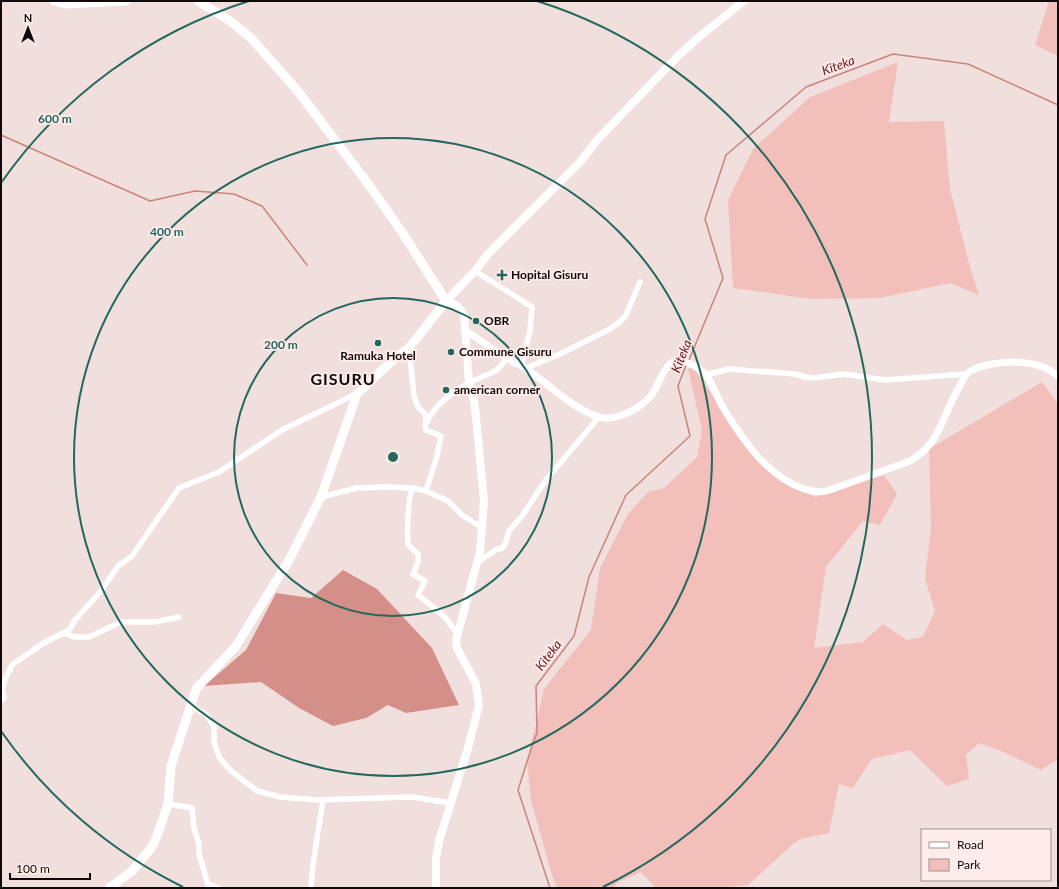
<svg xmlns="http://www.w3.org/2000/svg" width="1059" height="889" font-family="Lato,sans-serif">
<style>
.green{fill:#f2bfba}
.forest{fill:#d58f89}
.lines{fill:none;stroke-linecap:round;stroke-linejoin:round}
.stream{stroke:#ca847f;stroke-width:1.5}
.minor{stroke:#fff;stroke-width:5.5}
.tertiary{stroke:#fff;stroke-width:7}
.secondary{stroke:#fff;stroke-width:8}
.primary{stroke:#fff;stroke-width:9}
.ring{fill:none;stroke:#23685c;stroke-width:2}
.poi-dot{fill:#23685c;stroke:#feecea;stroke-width:1.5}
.labels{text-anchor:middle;stroke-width:3.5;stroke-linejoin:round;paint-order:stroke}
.poi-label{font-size:12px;font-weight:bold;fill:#100b0a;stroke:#feecea;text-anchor:start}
.water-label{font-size:13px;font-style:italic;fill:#6a1719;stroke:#feecea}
.district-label{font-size:16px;font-weight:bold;letter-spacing:1px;fill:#100b0a;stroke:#feecea}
.centre{fill:#23685c;stroke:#feecea;stroke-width:2}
.ring-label{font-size:12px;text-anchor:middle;font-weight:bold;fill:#23685c;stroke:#feecea;stroke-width:3.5;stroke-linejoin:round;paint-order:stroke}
</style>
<rect width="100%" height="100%" fill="#f1dfdd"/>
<path class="green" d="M1049 1H1058V56L1035 45Z
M898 62 889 122 944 121 950 189 970 267 979 295 950 283 880 298 811 299 733 288 728 200 753 149 810 97Z
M692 366 732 423 788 484 816 497 884 475 897 494 880 525 863 521 826 567 814 648 863 642 883 624 907 640 923 637 935 611 925 579 931 527 929 449 1042 382 1058 404V759L1041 770 999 750 979 743 966 755 969 779 947 786 910 750 872 759 853 788 839 784 829 833 801 839 794 843 748 885 715 888H656L641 872 618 882 613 888H557L551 872 531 800 527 762 544 689 591 630 600 568 628 514 648 492 664 488 697 457 702 430 688 369Z"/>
<path class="forest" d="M343 570 377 589 432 648 459 705 406 713 388 705 366 718 333 726 299 708 261 682 204 686 246 650 276 593 311 598Z"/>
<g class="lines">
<path class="stream" d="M1 135 150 201 195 191 234 194 262 206 307 265
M689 360 723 278 705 219 726 155 806 87 893 54 968 64 1058 105
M550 888 518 790 533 743 537 733 536 686 574 636 589 577 626 495 690 436 678 386 686 365"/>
<path class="minor" d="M475 271 532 307 530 331 521 366
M409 348 414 396 418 407 425 414 426 418 425 426 426 430 441 436 437 456 426 491
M526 368 560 354 610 329 621 321 626 315 640 282
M706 375 729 369 795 374 805 377 814 378 844 374 885 380 966 374
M427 422C436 403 456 389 475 380 487 374 498 373 505 360L508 359
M412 488C407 507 407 525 408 545L418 554V562L413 574 425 581 418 595 444 616 457 633
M321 497 357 488 387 487 412 488 426 491 448 501 462 515 481 527
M478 562 497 549H501L505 545 509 531 522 516 545 481 598 418
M64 633 74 637H89L121 622H155L179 617
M1 701 4 698 2 690 5 679 12 665 42 644 69 630 75 620 101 591 118 566 132 556 179 488 219 472 282 430 356 394
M192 704 196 709 206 714 214 726V742L219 757 230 770 257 791 281 797 317 800 412 797 451 803
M168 804 192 808 194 828 199 844V854L209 888
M208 884 219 888
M311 888 313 864 323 800"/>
<path class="tertiary" d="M464 329C478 339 492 349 507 358 512 362 519 364 525 368 546 381 585 421 609 418 622 417 640 408 649 398 661 387 664 350 688 363 693 365 701 370 706 375 712 382 716 395 721 404 741 438 771 483 812 491 817 492 822 491 827 491L910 461C940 444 942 417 958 389 961 384 963 379 966 375 974 365 997 363 1009 362 1027 362 1044 364 1058 376"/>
<path class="secondary" d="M436 888V859L439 841 468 748 479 705 476 684 457 648 456 640 480 552 484 501 476 417 474 401 469 382 464 315C460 306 454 304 446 301L475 271 488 254 581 161 598 139 678 56 699 37 744 1"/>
<path class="primary" d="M54 1 65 4 126 1
M109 888 132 871 152 847 157 836 168 804 171 766 196 689 236 646 289 560 321 497 357 394 394 359 409 348 446 301 404 235 369 185 297 90 251 38 230 21 198 1"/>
</g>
<g class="ring">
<circle cx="393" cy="457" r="159"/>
<circle cx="393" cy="457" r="319"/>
<path d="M183 887A478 478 0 0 1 1 731M1 183A478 478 0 0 1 249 1M537 1A478 478 0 0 1 603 887"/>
</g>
<g class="poi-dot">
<path d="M500 269h4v4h4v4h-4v4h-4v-4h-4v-4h4z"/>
<circle cx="476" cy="321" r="4"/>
<circle cx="378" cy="343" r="4"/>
<circle cx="451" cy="352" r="4"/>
<circle cx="446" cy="390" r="4"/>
</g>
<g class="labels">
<g class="poi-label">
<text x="511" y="279">Hopital Gisuru</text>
<text x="484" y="325">OBR</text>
<text x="459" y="356">Commune Gisuru</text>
<text x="378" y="360" text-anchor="middle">Ramuka Hotel</text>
<text x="454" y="394">american corner</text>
</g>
<g class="water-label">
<text transform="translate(838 65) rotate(-20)" y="5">Kiteka</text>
<text transform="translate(681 356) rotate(-68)" y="5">Kiteka</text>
<text transform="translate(548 655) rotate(-53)" y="5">Kiteka</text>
</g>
<g class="district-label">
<text x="343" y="385">GISURU</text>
</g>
</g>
<circle cx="393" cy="457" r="6" class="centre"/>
<g class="ring-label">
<text x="55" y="123">600 m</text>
<text x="167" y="236">400 m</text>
<text x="281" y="349">200 m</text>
</g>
<rect width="1059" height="889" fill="none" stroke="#100b0a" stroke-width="4"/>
<rect x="921" y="829" width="130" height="52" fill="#feecea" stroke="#9f9290"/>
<rect x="929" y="842" width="20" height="6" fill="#ffffff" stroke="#9f9290"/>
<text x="957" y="849" font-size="12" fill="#100b0a">Road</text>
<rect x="929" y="859" width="20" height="12" fill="#f2bfba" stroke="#9f9290"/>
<text x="957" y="869" font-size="12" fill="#100b0a">Park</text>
<g transform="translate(28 28)" stroke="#feecea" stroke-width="3" paint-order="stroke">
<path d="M0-3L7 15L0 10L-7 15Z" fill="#100b0a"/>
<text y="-6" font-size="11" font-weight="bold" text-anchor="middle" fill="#100b0a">N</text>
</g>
<path d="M10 873v6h80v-6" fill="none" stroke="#100b0a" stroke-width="2"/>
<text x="16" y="873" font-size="12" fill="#100b0a" stroke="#feecea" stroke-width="3" paint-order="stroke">100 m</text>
</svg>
